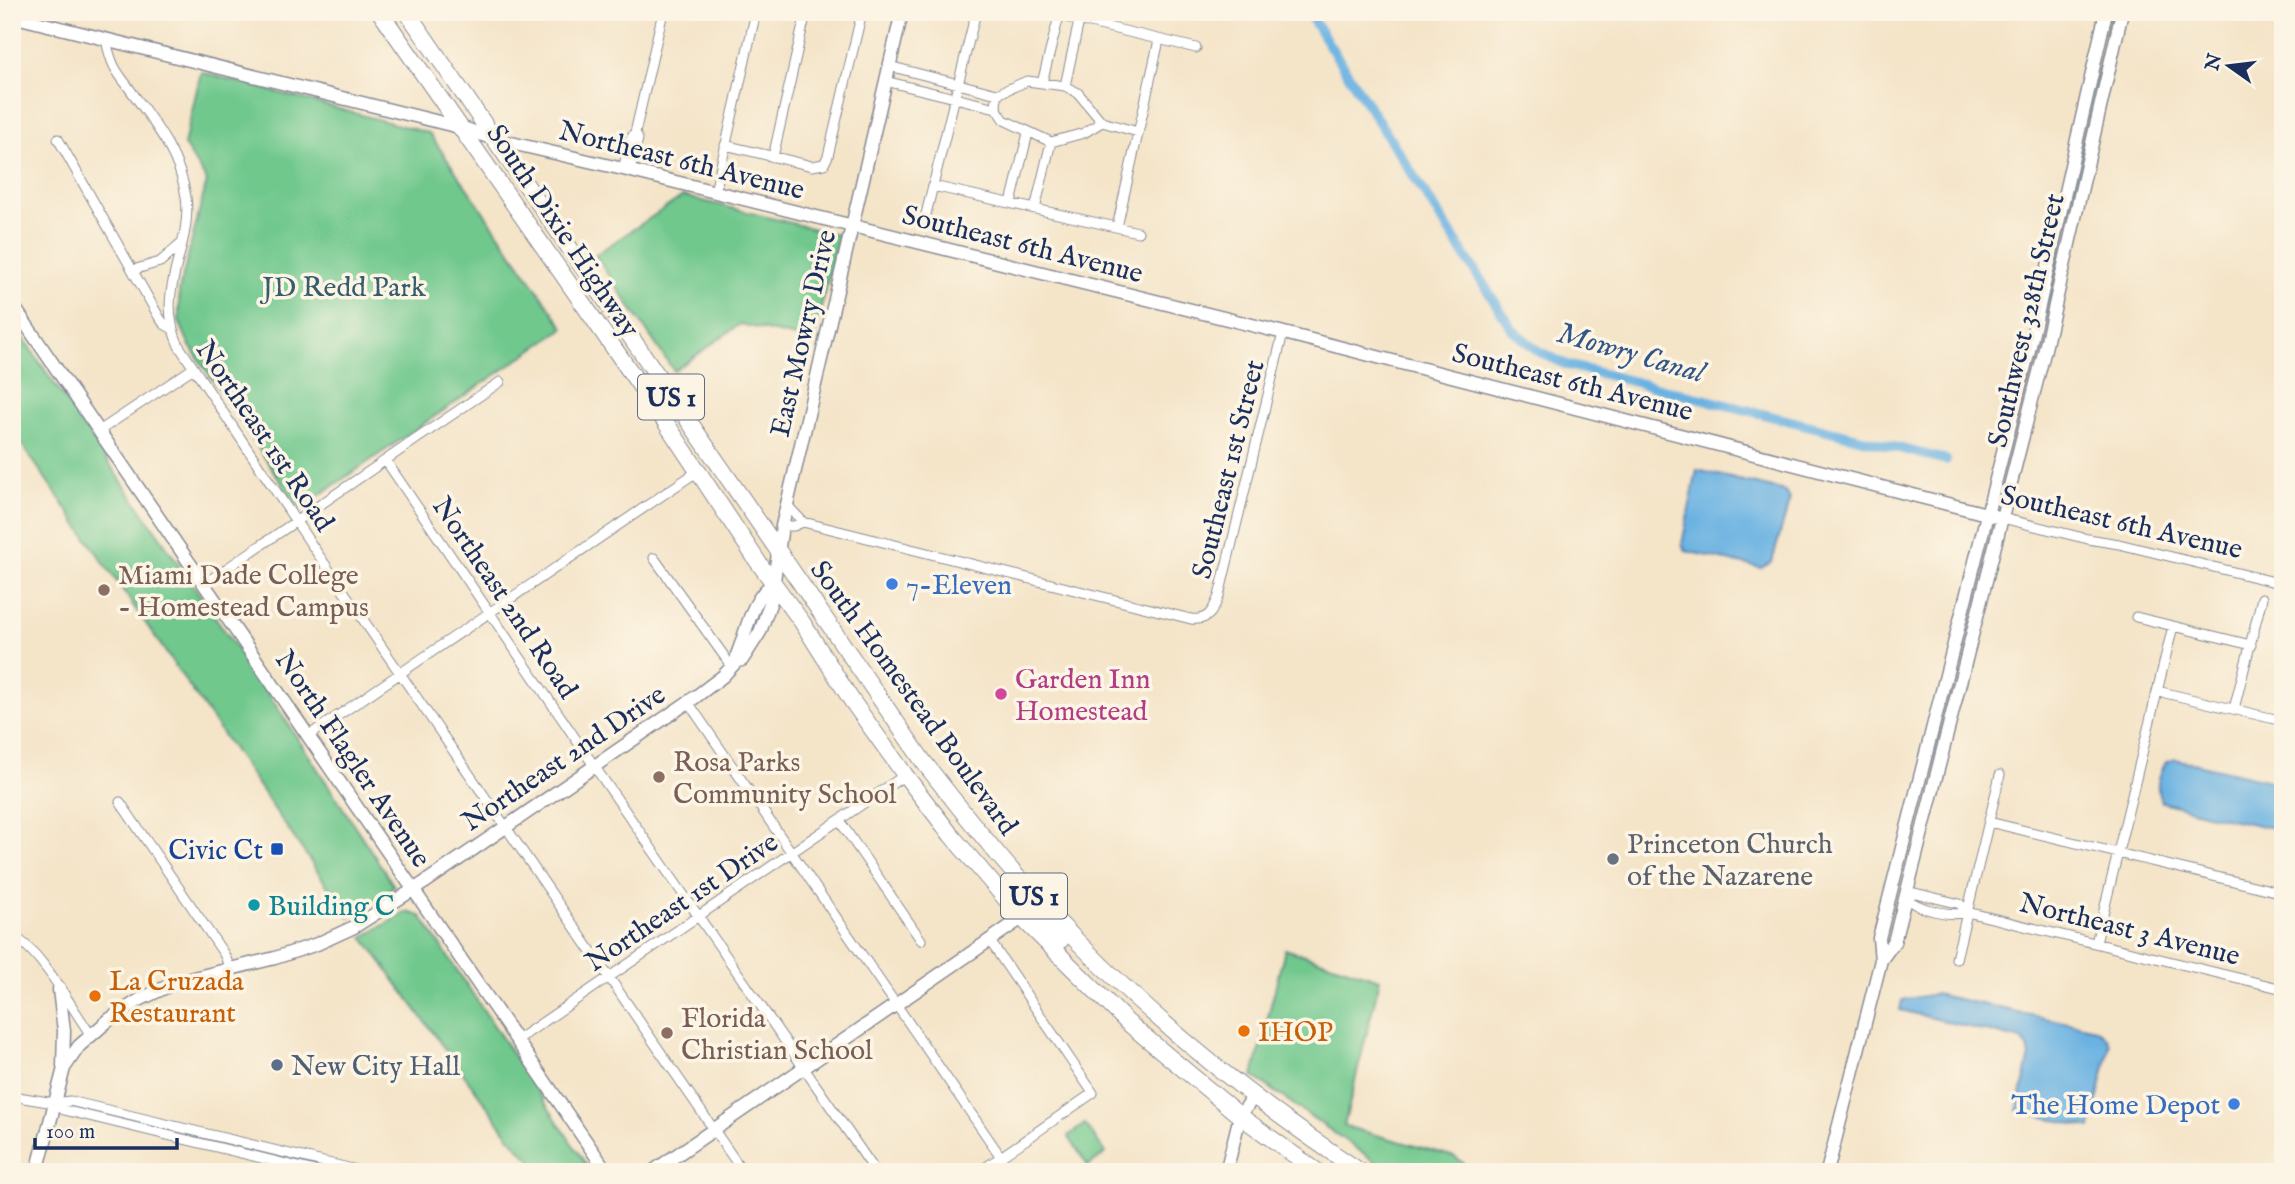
<svg xmlns="http://www.w3.org/2000/svg" width="2295" height="1184" font-family="'IM FELL English',serif">
<style>
.green{fill:#70c88d;stroke:#467c76;stroke-width:2}
.water{fill:#6bb2e2;stroke:#4370a0;stroke-width:2}
.lines{fill:none;stroke-linecap:round;stroke-linejoin:round}
.canal{stroke:#6bb2e2;stroke-width:10}
.street-casing{stroke:#888a93;stroke-width:11}
.secondary-casing{stroke:#888a93;stroke-width:15}
.highway-casing{stroke:#888a93;stroke-width:18}
.street{stroke:#fff;stroke-width:9}
.secondary{stroke:#fff;stroke-width:12}
.highway{stroke:#fff;stroke-width:16}
.shop-dot{fill:#3f7fe0;stroke:#fcf5e5;stroke-width:2.5}
.education-dot{fill:#8d6e63;stroke:#fcf5e5;stroke-width:2.5}
.hotel-dot{fill:#d1479c;stroke:#fcf5e5;stroke-width:2.5}
.transit-dot{fill:#1a4fb4;stroke:#fcf5e5;stroke-width:2.5}
.worship-dot{fill:#6b7280;stroke:#fcf5e5;stroke-width:2.5}
.culture-dot{fill:#0f9aa8;stroke:#fcf5e5;stroke-width:2.5}
.food-dot{fill:#e8710a;stroke:#fcf5e5;stroke-width:2.5}
.service-dot{fill:#5c6f8a;stroke:#fcf5e5;stroke-width:2.5}
.labels{text-anchor:middle;stroke-width:7;stroke-linejoin:round;paint-order:stroke}
.shield{fill:#fcf5e5;stroke:#5e6a86;stroke-width:2}
.shield-label{font-size:26px;font-weight:bold;fill:#1b2f5e}
.street-label{font-size:28px;fill:#1b2f5e;stroke:#fcf5e5}
.park-label{font-size:28px;fill:#355d6c;stroke:#fcf5e5}
.education-label{font-size:28px;fill:#785e54;stroke:#fcf5e5;text-anchor:start}
.shop-label{font-size:28px;fill:#366cbe;stroke:#fcf5e5;text-anchor:start}
.hotel-label{font-size:28px;fill:#b23c85;stroke:#fcf5e5;text-anchor:start}
.worship-label{font-size:28px;fill:#5b616d;stroke:#fcf5e5;text-anchor:start}
.transit-label{font-size:28px;fill:#164399;stroke:#fcf5e5;text-anchor:end}
.culture-label{font-size:28px;fill:#0d838f;stroke:#fcf5e5;text-anchor:start}
.food-label{font-size:28px;fill:#c56008;stroke:#fcf5e5;text-anchor:start}
.service-label{font-size:28px;fill:#4e5e75;stroke:#fcf5e5;text-anchor:start}
.water-label{font-size:30px;font-style:italic;fill:#335686;stroke:#fcf5e5}
</style>
<rect width="100%" height="100%" fill="#fcf5e5"/>
<filter id="ink" filterUnits="userSpaceOnUse"><feTurbulence type="fractalNoise" baseFrequency=".0143" numOctaves="2"/><feDisplacementMap in="SourceGraphic" scale="14" xChannelSelector="R" yChannelSelector="G"/><feConvolveMatrix kernelMatrix="1 2 1 2 8 2 1 2 1" color-interpolation-filters="sRGB"/></filter>
<filter id="wash" filterUnits="userSpaceOnUse"><feTurbulence type="fractalNoise" baseFrequency=".00686" numOctaves="4" result="noise"/><feDisplacementMap in="SourceGraphic" scale="28" xChannelSelector="R" yChannelSelector="G"/><feGaussianBlur stdDeviation="1.57" result="paint"/><feColorMatrix in="noise" values="0 0 0 0 0 0 0 0 0 0 0 0 0 0 0 0 0 1.4 0 .05"/><feComposite in="paint" operator="in"/></filter>
<g filter="url(#wash)">
<rect width="100%" height="100%" fill="#f4e4c8"/>
<path class="green" d="M2111 12H2116L2042 336 2039 335 2040 325Z
M201 72 429 133 564 328 299 509 190 346 179 321V291L207 181 184 145Z
M683 196 839 235 813 341 740 324 674 371 595 255Z
M12 322 275 704 394 886 349 917 12 430Z
M1948 688 1951 689 1950 701 1926 794H1923L1924 783Z
M407 912 421 916 591 1172H543L515 1144 363 937Z
M1285 949 1380 979 1344 1126 1455 1157 1476 1172H1390L1253 1076Z
M1085 1124 1106 1153 1088 1166 1068 1136Z"/>
<path class="water" d="M1697 470 1785 491 1790 499 1772 562 1761 568 1686 551 1682 544Z
M2175 759 2283 784V830L2210 815 2162 802C2154 790 2159 774 2166 762Z
M1935 994 2096 1029 2104 1035 2110 1044 2091 1128 2017 1111 2030 1056 2028 1047 2022 1040 1900 1010 1902 1000Z"/>
<g class="lines">
<path class="canal" d="M1308 12 1513 330 1538 351 1567 365 1946 460"/>
</g>
</g>
<g filter="url(#ink)">
<g class="lines">
<g class="street-casing">
<path id="street" d="M1044 12 1196 48
M106 40C108 49 110 58 114 66 118 74 124 81 129 88 154 123 180 154 186 197 193 249 153 290 179 346L309 541 743 1172
M889 66 997 94
M885 81 996 108
M1042 83 1059 16
M1065 86 1079 21
M1102 122 1084 133 1051 142 1004 120 996 108 997 94 1027 81 1065 86 1078 93 1102 122 1138 132
M58 139 159 317 164 324 173 329
M725 145 812 166 824 164 828 156 862 12
M773 157 806 12
M623 169 631 138 635 133 663 12
M630 170 638 139 635 133
M933 186 1138 232
M715 192 756 12
M1011 203 1028 133
M1035 209 1051 142
M926 214 976 12
M1117 227 1159 40
M133 270 160 262 180 245
M99 431 192 369
M386 461 599 773 876 1172
M787 505 803 522
M2002 518 2088 539 2119 544 2283 584
M782 526H794L803 522 1191 619C1209 621 1213 611 1219 596L1283 333
M654 558 732 667
M204 584 500 382
M2136 617 2251 645
M2157 691 2283 721
M688 702 1001 1157
M2234 709 2262 598
M308 736 698 471
M120 802 224 954 230 968
M839 820 921 940
M1989 822 2283 893
M1967 912 1960 904 1915 893 1905 897C1918 910 1951 917 1967 912L2283 989
M12 936C40 948 72 1009 91 1035
M2096 943 2173 626
M1956 959 2000 775
M517 1040 905 775
M12 1096 54 1103 70 1101 365 1172
M54 1103 64 1110 319 1172
M979 1172 1093 1093 990 941"/>
</g>
<g class="secondary-casing">
<path id="secondary" d="M12 16 463 128 494 139 623 169 1292 335 2002 518
M12 304 607 1172
M737 661V655C747 631 751 598 774 583
M1881 960 1894 942 2045 349 2122 12
M59 989 64 1031 63 1066
M37 1172 64 1068 79 1046 110 1019 141 999 177 982 275 958 317 944 354 927 424 883 694 698 723 676 737 661 742 660 760 632 771 601 782 526 902 12
M652 1172 1022 918
M1226 1172 1240 1116 1254 1096
M1827 1172 1881 960 1879 938 2029 350 2106 12"/>
</g>
<g class="highway-casing">
<path id="highway" d="M380 12 666 423 758 562 802 622 852 701 905 775 951 835 1022 918 1127 1022 1240 1116 1318 1172
M407 12 923 761C971 823 1020 884 1076 940 1162 1028 1258 1104 1361 1172
M1022 918C1042 917 1048 926 1061 940"/>
</g>
<use href="#street" class="street"/>
<use href="#secondary" class="secondary"/>
<use href="#highway" class="highway"/>
</g>
</g>
<g class="shop-dot">
<circle cx="892" cy="584" r="7"/>
<circle cx="2234" cy="1104" r="7"/>
</g>
<g class="education-dot">
<circle cx="104" cy="590" r="7"/>
<circle cx="659" cy="777" r="7"/>
<circle cx="667" cy="1033" r="7"/>
</g>
<circle class="hotel-dot" cx="1001" cy="694" r="7"/>
<rect class="transit-dot" x="270" y="842" width="14" height="14" rx="3.5"/>
<circle class="worship-dot" cx="1613" cy="859" r="7"/>
<circle class="culture-dot" cx="254" cy="905" r="7"/>
<g class="food-dot">
<circle cx="95" cy="996" r="7"/>
<circle cx="1244" cy="1031" r="7"/>
</g>
<circle class="service-dot" cx="277" cy="1065" r="7"/>
<g class="labels">
<g class="shield">
<rect x="638" y="374.5" width="66" height="45" rx="5"/>
<rect x="1001" y="873.5" width="66" height="45" rx="5"/>
</g>
<g class="shield-label">
<text x="671" y="406">US 1</text>
<text x="1034" y="905">US 1</text>
</g>
<g class="street-label">
<text transform="translate(682 159) rotate(14)" y="10">Northeast 6th Avenue</text>
<text transform="translate(564 230) rotate(56)" y="10">South Dixie Highway</text>
<text transform="translate(1023 243) rotate(14)" y="10">Southeast 6th Avenue</text>
<text transform="translate(2025 320) rotate(-77)" y="10">Southwest 328th Street</text>
<text transform="translate(802 333) rotate(-77)" y="10">East Mowry Drive</text>
<text transform="translate(1573 381) rotate(14)" y="10">Southeast 6th Avenue</text>
<text transform="translate(266 435) rotate(56)" y="10">Northeast 1st Road</text>
<text transform="translate(1227 469) rotate(-76)" y="10">Southeast 1st Street</text>
<text transform="translate(2122 521) rotate(13)" y="10">Southeast 6th Avenue</text>
<text transform="translate(506 597) rotate(56)" y="10">Northeast 2nd Road</text>
<text transform="translate(915 697) rotate(54)" y="10">South Homestead Boulevard</text>
<text transform="translate(563 757) rotate(-34)" y="10">Northeast 2nd Drive</text>
<text transform="translate(354 758) rotate(56)" y="10">North Flagler Avenue</text>
<text transform="translate(681 901) rotate(-34)" y="10">Northeast 1st Drive</text>
<text transform="translate(2130 928) rotate(14)" y="10">Northeast 3 Avenue</text>
</g>
<g class="park-label">
<text x="344" y="296">JD Redd Park</text>
</g>
<g class="education-label">
<text x="118" y="584">Miami Dade College<tspan x="118" dy="32">- Homestead Campus</tspan></text>
<text x="673" y="771">Rosa Parks<tspan x="673" dy="32">Community School</tspan></text>
<text x="681" y="1027">Florida<tspan x="681" dy="32">Christian School</tspan></text>
</g>
<g class="shop-label">
<text x="906" y="594">7-Eleven</text>
<text x="2220" y="1114" text-anchor="end">The Home Depot</text>
</g>
<g class="hotel-label">
<text x="1015" y="688">Garden Inn<tspan x="1015" dy="32">Homestead</tspan></text>
</g>
<g class="worship-label">
<text x="1627" y="853">Princeton Church<tspan x="1627" dy="32">of the Nazarene</tspan></text>
</g>
<g class="transit-label">
<text x="263" y="859">Civic Ct</text>
</g>
<g class="culture-label">
<text x="268" y="915">Building C</text>
</g>
<g class="food-label">
<text x="109" y="990">La Cruzada<tspan x="109" dy="32">Restaurant</tspan></text>
<text x="1258" y="1041">IHOP</text>
</g>
<g class="service-label">
<text x="291" y="1075">New City Hall</text>
</g>
<g class="water-label">
<text transform="translate(1631 352) rotate(16)" y="10">Mowry Canal</text>
</g>
</g>
<rect width="2295" height="1184" fill="none" stroke="#fcf5e5" stroke-width="42"/>
<g transform="translate(2229 66) rotate(284)" stroke="#fcf5e5" stroke-width="5" paint-order="stroke">
<path d="M0-5L12 26L0 18L-12 26Z" fill="#1b2f5e"/>
<text y="-10" font-size="19" font-weight="bold" text-anchor="middle" fill="#1b2f5e">N</text>
</g>
<path d="M35 1138v10h142v-10" fill="none" stroke="#1b2f5e" stroke-width="3.5"/>
<text x="46" y="1138" font-size="21" fill="#1b2f5e" stroke="#fcf5e5" stroke-width="5" paint-order="stroke">100 m</text>
</svg>
